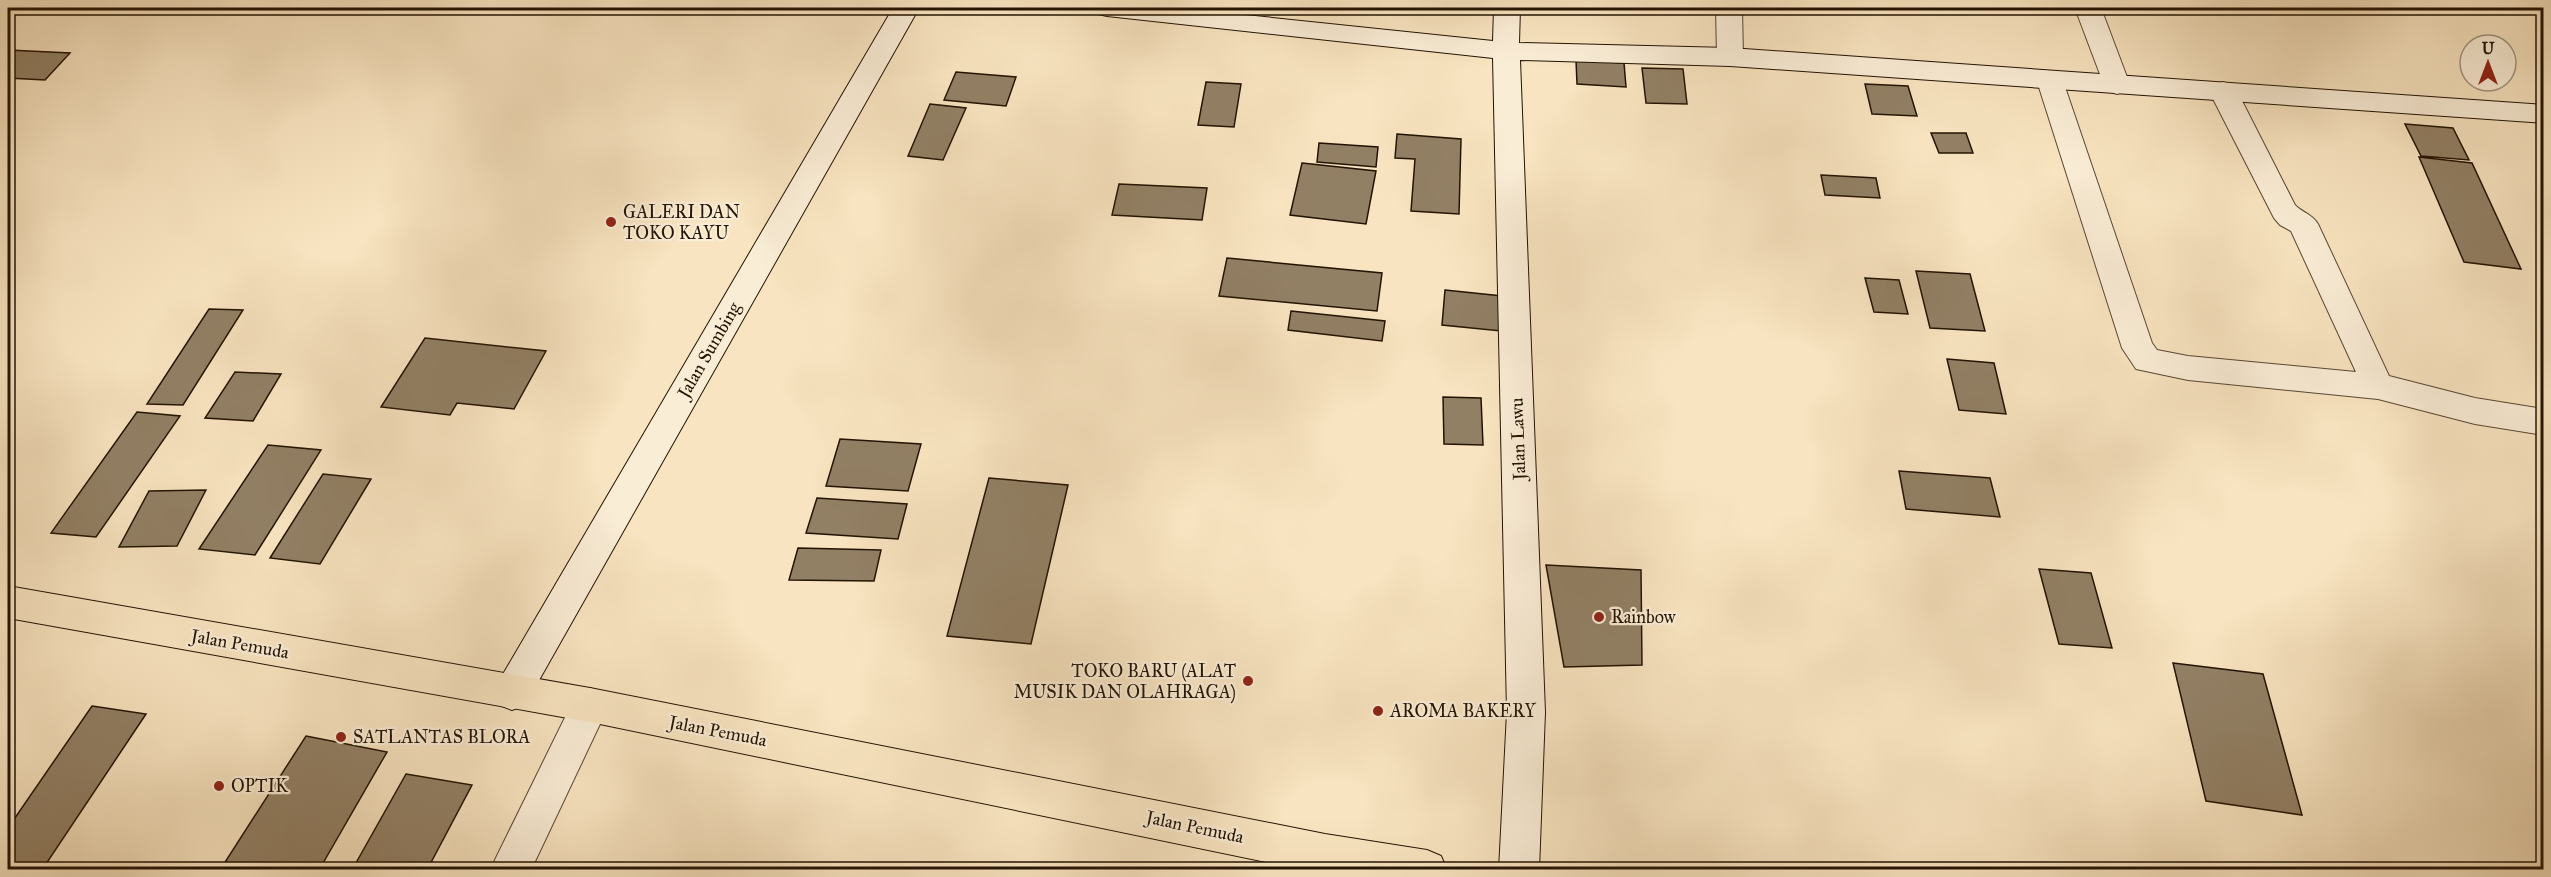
<svg xmlns="http://www.w3.org/2000/svg" width="2551" height="877" font-family="'IM FELL Great Primer',serif">
<style>
.building{fill:#928065;stroke:#231303;stroke-width:1.5}
.lines{fill:none;stroke-linecap:round;stroke-linejoin:round}
.street-casing{stroke:#584732;stroke-width:2}
.secondary-casing{stroke:#231303;stroke-width:2}
.primary-casing{stroke:#231303;stroke-width:2}
.street{fill:#faedd6;fill-rule:evenodd}
.secondary{fill:#faedd6;fill-rule:evenodd}
.primary{fill:#f8e4c0;fill-rule:evenodd}
.poi-dot{fill:#8f2418;stroke:#faedd6;stroke-width:2}
.labels{text-anchor:middle;stroke-width:4.5;stroke-linejoin:round;paint-order:stroke}
.poi-label{font-size:18px;fill:#231303;stroke:#faedd6;text-anchor:start}
.street-label{font-size:18px;fill:#231303;stroke:#faedd6}
</style>
<rect width="100%" height="100%" fill="#f8e4c0"/>
<filter id="stains"><feTurbulence type="fractalNoise" baseFrequency=".00333" numOctaves="4"/><feColorMatrix values="0 0 0 0 .2 0 0 0 0 .09 0 0 0 0 .02 0 0 0 .5 -.17"/></filter>
<radialGradient id="worn" r=".72"><stop offset=".6" stop-color="#630" stop-opacity="0"/><stop offset="1" stop-color="#630" stop-opacity=".3"/></radialGradient>
<path class="building" d="M8 50 70 53 45 80 8 78Z
M1576 60 1624 63 1626 87 1577 84Z
M1642 68 1683 69 1687 104 1646 103Z
M956 72 1016 77 1006 106 944 100Z
M1206 82 1241 84 1234 127 1198 125Z
M1865 84 1908 86 1917 116 1872 114Z
M930 104 966 108 943 160 908 156Z
M2405 124 2453 128 2469 160 2421 156Z
M1931 133H1966L1973 153H1939Z
M1397 134 1461 139 1459 214 1411 211 1415 159 1395 158Z
M1319 143 1378 147 1376 167 1317 162Z
M2419 157 2472 163 2521 269 2464 262Z
M1302 163 1376 171 1366 224 1290 215Z
M1821 175 1876 178 1880 198 1825 195Z
M1119 184 1207 188 1202 220 1112 215Z
M1227 258 1382 273 1377 311 1219 296Z
M1916 271 1970 274 1985 331 1930 328Z
M1865 278 1899 280 1908 314 1874 312Z
M1445 290 1502 296 1501 331 1442 325Z
M209 309 243 310 183 405 147 404Z
M1291 311 1385 321 1382 341 1288 330Z
M425 338 546 351 514 409 457 403 450 415 381 407Z
M1947 359 1994 363 2006 414 1959 410Z
M235 372 281 374 253 421 205 418Z
M1443 397 1481 398 1483 445 1444 444Z
M137 412 180 416 96 537 51 533Z
M840 439 921 444 908 491 826 486Z
M268 445 321 450 255 555 199 549Z
M1899 471 1990 478 2000 517 1906 509Z
M323 474 371 479 320 564 270 558Z
M989 478 1068 485 1031 644 947 636Z
M206 490 177 546 119 547 149 491Z
M817 498 907 504 898 539 806 533Z
M798 548 881 550 874 581 789 580Z
M1546 565 1641 570 1642 665 1564 667Z
M2039 569 2091 573 2112 648 2059 644Z
M2173 663 2263 674 2302 815 2206 801Z
M92 706 146 714 42 870H8V828Z
M306 736 387 752 319 870H220Z
M406 774 472 785 427 870H352Z"/>
<g class="lines">
<g class="street-casing">
<path id="street" d="M1716 8H1742L1743 57 1739 63 1730 66 1721 63 1717 57Z
M2075 8H2101L2130 85 2127 91 2117 94 2107 91 2104 85Z
M2050 72 2060 75 2063 81 2152 343 2157 350 2188 356 2356 372 2291 231 2280 225 2274 218 2209 91 2213 85 2223 82 2233 85 2237 91 2295 205C2303 213 2312 214 2318 224L2389 376 2475 398 2544 409V435L2475 424 2378 399 2188 380 2136 369 2122 348 2037 81 2040 75Z
M590 688 603 693 609 705 531 870H490L577 693Z"/>
</g>
<g class="secondary-casing">
<path id="secondary" d="M893 8H919L525 705 512 710 499 705 493 693 499 681Z
M1094 8H1178L1493 41 1494 8H1520L1519 43 1730 48 2544 105V123L1730 66 1520 60 1545 712 1539 870H1499L1507 712 1493 58 1107 16 1098 14Z"/>
</g>
<g class="primary-casing">
<path id="primary" d="M8 586 590 688 1325 834 1427 850 1441 856 1447 870H1305L590 722 8 618Z"/>
</g>
<use href="#street" class="street"/>
<use href="#secondary" class="secondary"/>
<use href="#primary" class="primary"/>
</g>
<g class="poi-dot">
<circle cx="611" cy="222" r="6"/>
<circle cx="1599" cy="617" r="6"/>
<circle cx="1248" cy="681" r="6"/>
<circle cx="1378" cy="711" r="6"/>
<circle cx="341" cy="737" r="6"/>
<circle cx="219" cy="786" r="6"/>
</g>
<g class="labels">
<g class="poi-label">
<text x="623" y="218">GALERI DAN<tspan x="623" dy="21">TOKO KAYU</tspan></text>
<text x="1611" y="623">Rainbow</text>
<text x="1236" y="677" text-anchor="end">TOKO BARU (ALAT<tspan x="1236" dy="21">MUSIK DAN OLAHRAGA)</tspan></text>
<text x="1390" y="717">AROMA BAKERY</text>
<text x="353" y="743">SATLANTAS BLORA</text>
<text x="231" y="792">OPTIK</text>
</g>
<g class="street-label">
<text transform="translate(709 350) rotate(-60)" y="6">Jalan Sumbing</text>
<text transform="translate(1518 439) rotate(-92)" y="6">Jalan Lawu</text>
<text transform="translate(240 644) rotate(10)" y="6">Jalan Pemuda</text>
<text transform="translate(718 731) rotate(11)" y="6">Jalan Pemuda</text>
<text transform="translate(1195 827) rotate(12)" y="6">Jalan Pemuda</text>
</g>
</g>
<rect width="2551" height="877" fill="none" stroke="#f8e4c0" stroke-width="30"/>
<rect x="9" y="9" width="2533" height="859" fill="none" stroke="#231303" stroke-width="3"/>
<rect x="15" y="15" width="2521" height="847" fill="none" stroke="#231303" stroke-width="1.5"/>
<g transform="translate(2488 63)"><circle r="28" fill="#faedd6" stroke="#a49682" stroke-width="1.5"/>
<path d="M0-4.5L10 22L0 15L-10 22Z" fill="#8f2418"/>
<text y="-9" font-size="16" font-weight="bold" text-anchor="middle" fill="#231303">U</text>
</g>
<rect width="100%" height="100%" filter="url(#stains)"/>
<rect width="100%" height="100%" fill="url(#worn)"/>
</svg>
